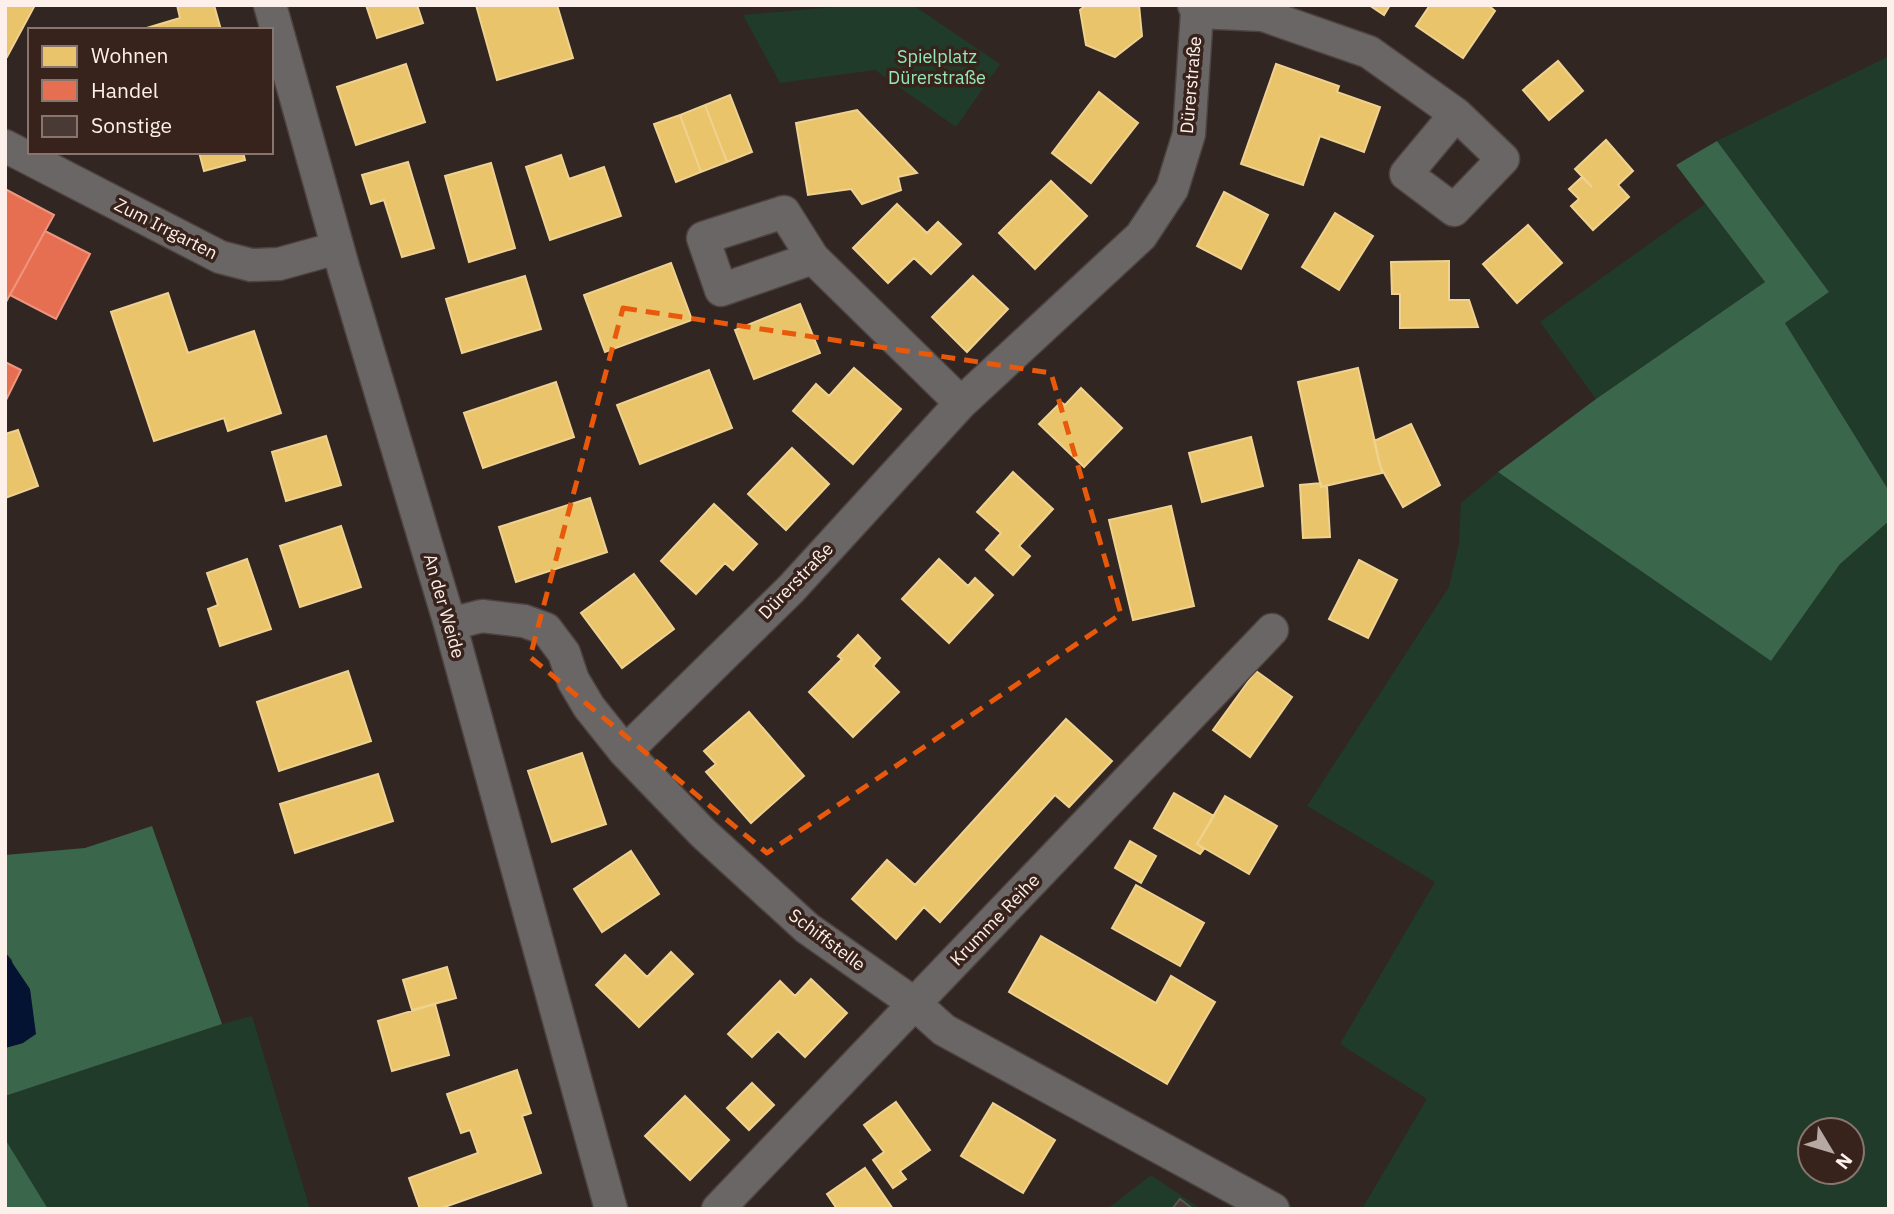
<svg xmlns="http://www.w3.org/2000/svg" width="1894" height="1214" font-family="'IBM Plex Sans',sans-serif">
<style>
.green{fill:#203b2a;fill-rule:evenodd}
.forest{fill:#3a664c}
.water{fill:#041332}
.homes{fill:#e9c46a;stroke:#efd190;stroke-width:2}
.shops{fill:#e76f51;stroke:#ee957f;stroke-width:2}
.building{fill:#493a35;stroke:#5d5450;stroke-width:2}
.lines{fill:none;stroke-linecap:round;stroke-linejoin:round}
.minor-casing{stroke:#4d4340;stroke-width:35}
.minor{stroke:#6b6666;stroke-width:32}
.marked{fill:none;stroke:#e8590c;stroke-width:5;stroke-dasharray:14 9;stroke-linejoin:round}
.labels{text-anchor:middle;stroke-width:7;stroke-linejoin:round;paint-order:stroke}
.park-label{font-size:18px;fill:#97e8b7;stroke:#38231c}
.street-label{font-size:18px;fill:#fdefea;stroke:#38231c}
</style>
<rect width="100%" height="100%" fill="#322622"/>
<path class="green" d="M858 5H913L1000 64 956 127 875 70 780 83 743 15Z
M1889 56V491L1785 323 1829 292 1717 141Z
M1705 204 1765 282 1596 399 1540 322Z
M1498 472 1771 661 1840 564 1889 521V1209H1362L1427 1099 1340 1044 1435 882 1307 806 1449 587 1459 544 1461 503ZM1810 1130H1852V1172H1810Z
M252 1016 310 1209H48L5 1139V1096L222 1024Z
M1151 1175 1201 1209H1107Z"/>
<path class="forest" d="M1717 141 1829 292 1785 323 1889 491V521L1840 564 1771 661 1498 472 1596 399 1765 282 1676 165Z
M152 826 222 1024 5 1096V1048L23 1043 12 960 5 952V855L85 848Z
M5 1139 48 1209H5Z"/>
<path class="water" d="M5 952 30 989 36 1034 23 1043 5 1048Z"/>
<path class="homes" d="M5 5H35L7 57 5 56Z
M177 5H214L221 30H140L180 18Z
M366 5H417L423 23 377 38Z
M476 5H557L573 58 497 80Z
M1086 5H1139L1142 36 1115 57 1086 45 1080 10Z
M1369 5H1390L1384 15Z
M1430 5H1488L1495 11 1463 58 1416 26Z
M1558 61 1583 91 1549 120 1523 90Z
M406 64 425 122 356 145 337 87Z
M1276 64 1339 86 1337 92 1380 107 1364 152 1320 136 1303 185 1241 164Z
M1099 92 1138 123 1091 183 1052 153Z
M730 95 752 152 727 162 705 105Z
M705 105 727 162 701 172 680 115Z
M857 110 917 173 898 177 901 190 862 204 851 189 808 195 796 123Z
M680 115 701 172 676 182 654 124Z
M1606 140 1633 171 1618 185 1629 197 1593 230 1571 206 1579 199 1569 189 1582 177 1592 187 1575 169Z
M199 152H243L245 160 204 171Z
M561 155 569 179 604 167 621 216 550 240 526 167Z
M408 162 434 248 402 257 384 200 371 204 362 175Z
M491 163 515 248 469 262 445 176Z
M1051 181 1087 216 1035 269 999 233Z
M1224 192 1268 215 1241 269 1197 246Z
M897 204 927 233 938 222 961 244 931 274 914 258 888 283 853 248Z
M1335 213 1373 236 1339 290 1302 267Z
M1528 225 1562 263 1517 303 1483 264Z
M1449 261V300H1469L1478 327 1400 328V294H1392L1391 262Z
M671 263 692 320 605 352 584 295Z
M525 276 541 329 462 353 446 299Z
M973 276 1008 309 967 352 932 317Z
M168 293 188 353 254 331 281 413 228 431 224 418 154 441 111 312Z
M800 304 820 353 754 379 735 330Z
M854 368 901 409 853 464 793 411 816 384 829 396Z
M1358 368 1382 473 1321 487 1298 382Z
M709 370 732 428 640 464 617 405Z
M556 382 574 437 483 468 464 413Z
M1081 388 1122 428 1084 467 1039 424 1061 402 1065 405Z
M1411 424 1440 485 1403 507 1380 466 1374 441Z
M18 430 38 486 5 498V434Z
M326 436 341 485 286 501 272 452Z
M1251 437 1263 486 1202 502 1189 453Z
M792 448 829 484 786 530 748 494Z
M1013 472 1053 509 1019 546 1030 556 1013 575 986 550 1001 533 977 512Z
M1321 483V487L1327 486 1330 537 1303 538 1300 485Z
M590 498 607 552 516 582 499 527Z
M714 504 757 544 733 570 725 563 696 594 661 561Z
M1171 506 1194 606 1133 620 1109 520Z
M341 526 361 587 300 607 280 546Z
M247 559 271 629 220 646 208 609 218 605 207 573Z
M939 559 968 586 975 578 993 595 949 643 902 599Z
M1359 560 1397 580 1368 638 1329 619Z
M634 574 674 629 622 668 581 613Z
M858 635 880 658 873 666 899 692 853 737 809 692 842 659 838 656Z
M348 671 371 741 279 771 257 702Z
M1256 671 1292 697 1250 757 1213 730Z
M749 712 804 776 751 823 706 772 716 764 704 751Z
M1066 719 1112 761 1069 807 1055 795 940 922 924 907 896 939 852 899 887 860 915 885Z
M582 753 606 824 552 842 528 771Z
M378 774 393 821 295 853 280 804Z
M1174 793 1214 816 1197 844 1204 849 1200 854 1154 828Z
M1225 796 1277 826 1249 874 1197 844Z
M1130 841 1156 856 1141 883 1115 868Z
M631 851 659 894 602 932 574 889Z
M1136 885 1204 923 1180 966 1112 928Z
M1041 936 1156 1003 1171 976 1215 1002 1167 1084 1009 992Z
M671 952 693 974 639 1027 596 985 625 955 647 977Z
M447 967 456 998 412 1010 403 980Z
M811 979 847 1013 805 1057 778 1031 752 1057 728 1034 780 981 795 996Z
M435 1004 449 1055 392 1071 378 1021Z
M517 1070 531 1113 522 1116 541 1173 439 1209H420L409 1178 478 1153 470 1130 461 1133 447 1094Z
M752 1083 774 1105 749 1130 727 1108Z
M685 1096 729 1140 690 1180 645 1136Z
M896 1102 930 1150 900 1171 906 1179 893 1188 873 1160 884 1152 864 1125Z
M993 1103 1055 1140 1023 1193 961 1156Z
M865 1168 893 1209H837L827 1194Z"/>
<path class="shops" d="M5 189 54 215 6 302H5Z
M45 231 90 254 56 319 10 295Z
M5 362 21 370 6 400 5 399Z"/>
<path class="building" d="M1180 1199 1193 1209H1172Z"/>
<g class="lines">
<g class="minor-casing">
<path id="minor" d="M270 5 344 270 450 624 611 1209
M1197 12 1263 15 1369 52 1456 114 1503 159 1454 210 1406 174 1456 114
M5 146 220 257 251 265 279 264 337 248
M813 258 721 290 703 238 784 212 813 258 961 403
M450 624 482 616 524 621 546 629 564 653 573 680 589 707 625 752 703 833 807 928 915 1004 944 1030 1273 1209
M625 752 791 589 961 403 1141 236 1172 189 1189 134 1197 12 1194 5
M718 1209 1272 630"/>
</g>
<use href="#minor" class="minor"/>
</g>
<path class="marked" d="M623 308 1051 373 1121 614 767 853 530 657Z"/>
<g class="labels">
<g class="park-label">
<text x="937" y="63">Spielplatz<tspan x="937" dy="21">Dürerstraße</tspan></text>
</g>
<g class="street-label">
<text transform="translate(1191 85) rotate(-85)" y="6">Dürerstraße</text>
<text transform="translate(166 229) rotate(27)" y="6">Zum Irrgarten</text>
<text transform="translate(796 581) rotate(-46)" y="6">Dürerstraße</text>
<text transform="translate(444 606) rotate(74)" y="6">An der Weide</text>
<text transform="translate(995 920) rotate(-46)" y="6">Krumme Reihe</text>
<text transform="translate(827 940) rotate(37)" y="6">Schiffstelle</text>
</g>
</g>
<rect width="1894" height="1214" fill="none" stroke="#fdefea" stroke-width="14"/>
<rect x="28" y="28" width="245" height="126" fill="#38231c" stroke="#87756e" stroke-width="2"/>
<rect x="42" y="46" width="35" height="21" fill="#e9c46a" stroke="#87756e" stroke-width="2"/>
<text x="91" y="63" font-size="21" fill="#fdefea">Wohnen</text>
<rect x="42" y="80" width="35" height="21" fill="#e76f51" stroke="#87756e" stroke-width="2"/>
<text x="91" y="98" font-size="21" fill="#fdefea">Handel</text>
<rect x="42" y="116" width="35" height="21" fill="#493a35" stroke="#87756e" stroke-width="2"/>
<text x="91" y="133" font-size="21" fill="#fdefea">Sonstige</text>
<g transform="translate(1831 1151) rotate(128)"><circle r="33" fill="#38231c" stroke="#87756e" stroke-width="2"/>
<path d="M0-5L12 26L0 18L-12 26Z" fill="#b6a9a4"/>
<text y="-10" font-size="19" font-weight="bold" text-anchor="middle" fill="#fdefea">N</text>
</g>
</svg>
